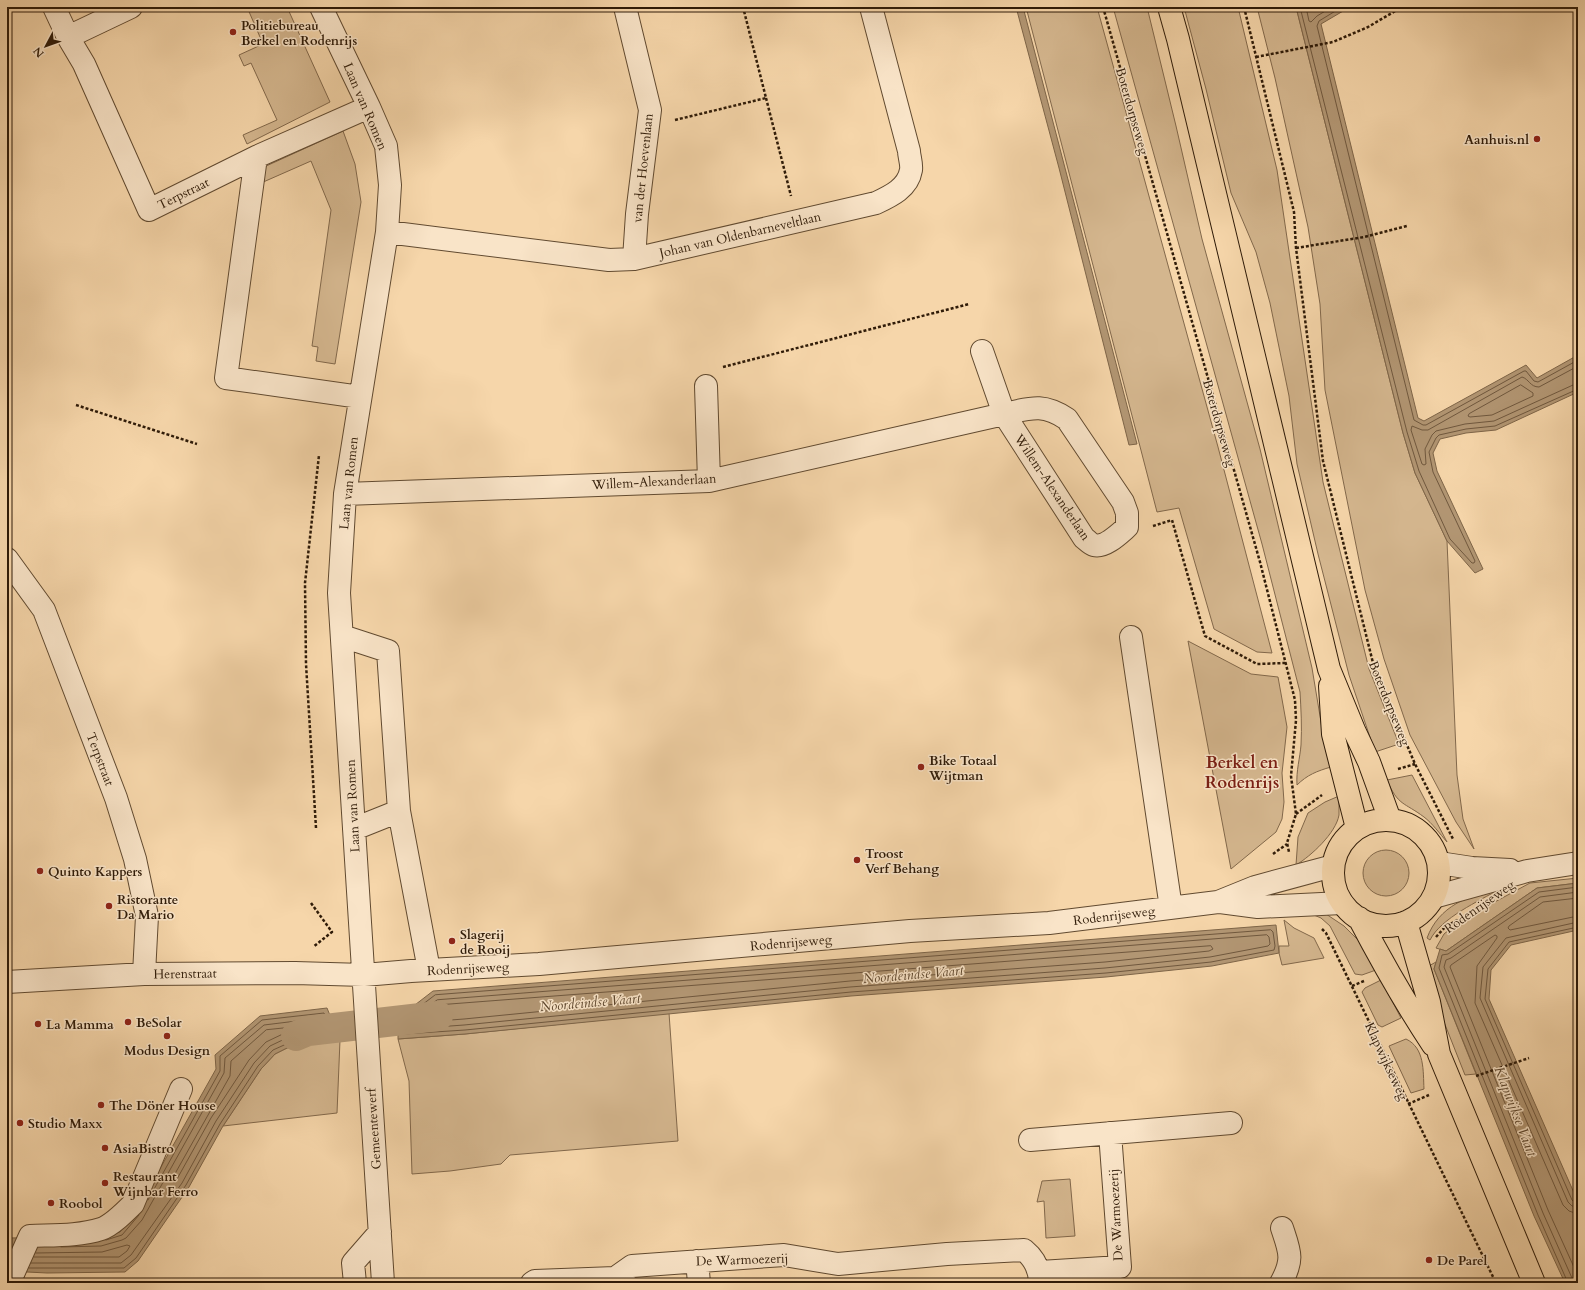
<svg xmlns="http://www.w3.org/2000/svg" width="1585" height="1290" font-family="Cardo,serif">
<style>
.green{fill:#d4b68e;stroke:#82684b}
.water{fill:#b29673;stroke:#7e6548}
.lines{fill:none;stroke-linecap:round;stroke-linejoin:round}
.shore{stroke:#70583e;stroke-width:1}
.canal{stroke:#b29673;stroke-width:30}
.minor-casing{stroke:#614a30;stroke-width:24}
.major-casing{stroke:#2f1b08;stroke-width:24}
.path{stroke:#2f1b08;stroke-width:2.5;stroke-dasharray:3 2;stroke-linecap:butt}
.minor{stroke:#f9e4c8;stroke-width:22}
.major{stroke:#f6d6aa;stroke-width:22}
.poi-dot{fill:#8f2418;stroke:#f9e4c8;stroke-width:1.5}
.labels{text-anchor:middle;stroke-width:3;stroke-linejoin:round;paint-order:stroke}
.poi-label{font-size:13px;font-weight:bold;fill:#2f1b08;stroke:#f9e4c8;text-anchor:start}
.street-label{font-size:13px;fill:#2f1b08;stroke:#f9e4c8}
.water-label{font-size:14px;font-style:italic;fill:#5d462d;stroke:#f9e4c8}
.district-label{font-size:17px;font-weight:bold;fill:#7a1f14;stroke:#f9e4c8}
</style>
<rect width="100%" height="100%" fill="#f6d6aa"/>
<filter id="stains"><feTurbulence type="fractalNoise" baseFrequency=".005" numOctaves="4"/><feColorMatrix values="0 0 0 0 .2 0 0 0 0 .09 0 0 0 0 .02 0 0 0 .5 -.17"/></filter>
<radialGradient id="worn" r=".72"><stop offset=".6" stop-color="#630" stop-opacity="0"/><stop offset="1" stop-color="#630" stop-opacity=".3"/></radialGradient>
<path class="green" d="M247 7H287L330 102 247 144 243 135 277 120 251 63 244 66 239 55 263 44Z
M1026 7H1097L1218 447 1272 653 1257 652 1214 629 1179 508 1157 512Z
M1113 7H1147L1176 126 1202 239 1260 449 1312 668 1323 734 1331 767C1317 771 1307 775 1297 785 1296 771 1300 758 1301 745 1302 727 1301 709 1300 692L1262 544Z
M1184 7H1238L1277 170 1323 482 1369 669 1399 744 1375 752 1349 675 1318 554 1297 464 1289 396 1270 303 1256 252 1231 193 1206 89Z
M1257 7H1296L1403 433 1415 473 1447 541 1457 775 1463 819 1474 849 1456 822 1410 735 1384 659 1365 590 1325 390 1320 304 1308 227 1275 78Z
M343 131 355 164 361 202 335 364 316 361 318 347 312 346 331 210 311 161 261 183 264 167Z
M1188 641 1251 674 1278 677 1287 727 1282 773 1284 802 1282 819 1276 832 1231 869Z
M1412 775 1447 842C1440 834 1432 823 1424 817 1404 802 1398 806 1387 780Z
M1339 796C1339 802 1339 809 1339 815 1336 833 1311 856 1296 865L1298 837 1308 813 1325 802Z
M1363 873a23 23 0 1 1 46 0a23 23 0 1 1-46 0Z
M1578 878V883L1537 888 1446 951 1436 948 1444 934 1450 929 1465 918 1530 883Z
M1500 889C1479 901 1441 918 1430 940L1427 938C1439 906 1468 895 1500 889Z
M1309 913 1326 914 1344 926 1363 945 1376 970 1362 975 1355 974 1330 926 1321 918Z
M1284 920 1294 928 1314 938 1324 958 1282 965 1279 953V946H1289Z
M1436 962 1434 969 1476 1074 1465 1075 1444 1022 1427 967Z
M1381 980 1401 1018 1382 1027 1378 1025 1362 992 1365 988Z
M669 1013 678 1141 510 1155 501 1164 450 1171 412 1174 409 1081 398 1039 465 1034Z
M1406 1039C1425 1048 1423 1071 1424 1089L1411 1093 1389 1046Z
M340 1040 337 1113 223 1126 261 1069 275 1054 295 1044 318 1041Z
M1070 1179 1075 1236 1046 1238 1044 1201 1037 1202 1042 1181Z"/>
<path class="water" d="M1016 7H1023L1137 444 1129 445 1059 168Z
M1296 7H1350L1321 24 1418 418 1424 421 1526 365 1537 378 1578 355V392L1496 430 1466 433 1440 439 1433 453 1437 471 1483 569 1475 573 1447 541 1415 473 1403 433Z
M1578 883V930L1511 945 1491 970 1489 999 1578 1202V1283H1565L1534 1216 1434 969 1440 949 1446 951 1537 888Z
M1276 925 1279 953 1212 966 1106 977 851 996 465 1034 398 1039V1018L433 991Z
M327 1008 340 1040 318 1041 295 1044 275 1054 261 1069 223 1126 189 1187 138 1261 125 1272 47 1273 7 1271V1238L101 1237 120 1232 134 1215 216 1069 215 1055 260 1016Z"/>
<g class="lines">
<path class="shore" d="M1300 7 1407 432 1419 471 1450 539 1472 563H1474L1475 561 1433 472 1429 452 1436 438 1439 435 1466 429 1495 426 1578 389
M1306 7 1309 21 1311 22 1317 16 1332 7
M1342 7 1319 21 1317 26 1414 420 1423 425H1426L1524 371H1526L1534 381 1538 382 1578 360
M1578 366 1539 387C1530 387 1529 379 1522 377L1428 430H1422L1412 426 1411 430 1422 464 1424 465 1426 464 1425 449 1432 435 1436 431 1465 424 1494 421 1573 385 1578 384
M1521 385 1533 393V396L1492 415 1470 417 1468 416 1469 414Z
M1578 898 1543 902 1509 926 1508 928 1510 930 1578 916
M1578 922 1506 938 1483 967 1480 998 1568 1202 1572 1206 1578 1207
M1578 927 1509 942 1488 969 1485 999 1572 1200 1574 1202H1578
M1271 930 1273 932 1275 946 1274 950 1211 962 1106 973 851 992 465 1030 404 1034 402 1032V1020L435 995Z
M1267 935 1269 937 1270 944 1268 946 1210 957 1105 968 850 987 464 1025 409 1029 407 1027V1022L437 1000Z
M1211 946 1213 949 1209 951 1105 962 850 981 464 1019 424 1022 422 1020 440 1005Z
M287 1028V1032L266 1042 249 1060 211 1118 177 1179 175 1182H173L172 1179 230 1076 231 1061 266 1030Z
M1578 1214 1569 1211 1563 1205 1475 1003 1477 966 1497 938V936L1495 935 1451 965 1450 967 1548 1210 1578 1276
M106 1240 122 1235 139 1215
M34 1257H119L127 1251 130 1246 127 1245 102 1252 36 1253
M31 1263H121L131 1255 182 1183 216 1121 254 1063 270 1046 291 1036 325 1031 326 1029 321 1018 264 1025 225 1058 224 1073 142 1220 126 1238 122 1240 101 1246 61 1247
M29 1268H124L136 1258 186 1185 220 1124 258 1066 273 1050 293 1041 333 1036 324 1013 262 1020 220 1056V1071L148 1200
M1568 1283 1538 1215 1439 968 1442 955 1448 954 1539 892 1578 887
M1573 1283 1572 1278 1543 1213 1444 967 1446 960 1451 958 1540 897 1578 892"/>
<path class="canal" d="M296 1036 308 1031 438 1016"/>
<g class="minor-casing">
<path id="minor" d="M54 7 68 37 84 64 149 210 256 157 369 107
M321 7 369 107 386 146 390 185 387 232 345 494 339 593 383 1283
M625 7 650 110 637 214 634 259
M68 37 131 7
M256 157 226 378 360 397
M387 232 609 260 634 259 876 203C891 196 908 188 911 170 912 164 909 156 909 151L871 7
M706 386 709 481
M345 494 709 481 1004 414 1084 538C1087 540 1090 544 1094 545 1105 548 1120 533 1127 527V513L1123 502 1067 419C1043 403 1031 408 1004 414L982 351
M7 559 44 610 116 798 135 859 147 916 144 974
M342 636 388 651 399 811 354 829
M1131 637 1171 908
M399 811 429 970
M1439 863 1472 868 1510 870
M1434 897 1527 871 1578 863
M1220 902 1258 907 1342 903
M7 982 144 974 295 973 364 975 411 971 539 964 910 931 1049 923 1218 902 1255 887 1333 866
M1030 1140 1231 1123
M697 1261 699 1283
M1040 1272 1120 1267 1110 1133
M7 1283 13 1274 30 1236C53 1235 79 1236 101 1229 111 1226 125 1212 133 1204L181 1089
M355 1283 353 1263 380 1232
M532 1283 535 1281 615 1278 632 1266 784 1255 838 1264 947 1254 1024 1250C1035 1259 1040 1269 1040 1283
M1281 1283C1294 1259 1290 1252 1282 1228"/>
</g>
<g class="major-casing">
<path id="major" d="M1169 7 1178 39 1329 669 1354 730 1369 762 1390 820
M1330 686 1333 734 1357 828
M1333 873a53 53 0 1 1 106 0a53 53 0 1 1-106 0Z
M1359 918C1382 962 1406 1004 1433 1045
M1406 922 1429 1002 1439 1054 1534 1283"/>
</g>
<path class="path" d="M1103 7 1260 562 1295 700 1296 720 1291 776 1296 814 1287 843 1289 852
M1244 7 1294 212 1296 248 1323 461 1374 667 1415 764 1453 839
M1256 57 1333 42 1368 27 1402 7
M766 98 791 196
M675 120 766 98 743 7
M1296 248 1364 237 1407 226
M723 367 969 304
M76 405 197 444
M1153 526 1172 520 1205 636 1257 664 1286 663
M1398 769 1415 764
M1296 814 1322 795
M316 828 306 664 305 583 319 455
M1273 854 1287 844
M311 903 332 932 313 947
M1322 929 1326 933 1496 1283
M1436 937 1445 927 1459 919
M1352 986 1364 981
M1476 1076 1529 1058
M1408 1104 1429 1095"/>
<use href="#minor" class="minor"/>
<use href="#major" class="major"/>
</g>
<g class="poi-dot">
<circle cx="233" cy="32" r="4"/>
<circle cx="1537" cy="139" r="4"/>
<circle cx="921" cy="767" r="4"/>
<circle cx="857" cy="860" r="4"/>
<circle cx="40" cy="871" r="4"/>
<circle cx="109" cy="906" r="4"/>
<circle cx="452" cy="941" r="4"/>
<circle cx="128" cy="1022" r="4"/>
<circle cx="38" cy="1024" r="4"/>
<circle cx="167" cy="1036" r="4"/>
<circle cx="101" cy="1105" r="4"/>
<circle cx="20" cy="1123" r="4"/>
<circle cx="105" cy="1148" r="4"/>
<circle cx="105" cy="1183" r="4"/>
<circle cx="51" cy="1203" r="4"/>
<circle cx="1429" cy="1260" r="4"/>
</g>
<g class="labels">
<g class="poi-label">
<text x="241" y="30">Politiebureau<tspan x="241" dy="15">Berkel en Rodenrijs</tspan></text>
<text x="1529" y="144" text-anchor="end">Aanhuis.nl</text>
<text x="929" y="765">Bike Totaal<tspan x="929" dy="15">Wijtman</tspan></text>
<text x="865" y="858">Troost<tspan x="865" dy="15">Verf Behang</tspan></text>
<text x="48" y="876">Quinto Kappers</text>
<text x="117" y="904">Ristorante<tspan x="117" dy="15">Da Mario</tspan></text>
<text x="460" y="939">Slagerij<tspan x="460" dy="15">de Rooij</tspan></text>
<text x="136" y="1027">BeSolar</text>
<text x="46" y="1029">La Mamma</text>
<text x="167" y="1055" text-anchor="middle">Modus Design</text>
<text x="109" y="1110">The Döner House</text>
<text x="28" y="1128">Studio Maxx</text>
<text x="113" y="1153">AsiaBistro</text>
<text x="113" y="1181">Restaurant<tspan x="113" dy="15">Wijnbar Ferro</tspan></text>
<text x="59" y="1208">Roobol</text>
<text x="1437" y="1265">De Parel</text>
</g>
<g class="street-label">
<text transform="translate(366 106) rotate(67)" y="5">Laan van Romen</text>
<text transform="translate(1133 111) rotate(74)" y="5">Boterdorpseweg</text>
<text transform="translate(642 168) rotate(-84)" y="5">van der Hoevenlaan</text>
<text transform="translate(183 193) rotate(-26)" y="5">Terpstraat</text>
<text transform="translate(740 234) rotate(-13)" y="5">Johan van Oldenbarneveltlaan</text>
<text transform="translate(1220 423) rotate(74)" y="5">Boterdorpseweg</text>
<text transform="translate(654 481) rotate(-3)" y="5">Willem-Alexanderlaan</text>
<text transform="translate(348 483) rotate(-84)" y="5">Laan van Romen</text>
<text transform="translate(1053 487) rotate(56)" y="5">Willem-Alexanderlaan</text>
<text transform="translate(1390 703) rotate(68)" y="5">Boterdorpseweg</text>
<text transform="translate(101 759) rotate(69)" y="5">Terpstraat</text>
<text transform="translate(352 806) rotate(-93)" y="5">Laan van Romen</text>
<text transform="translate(1479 906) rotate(-35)" y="5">Rodenrijseweg</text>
<text transform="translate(1114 915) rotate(-7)" y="5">Rodenrijseweg</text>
<text transform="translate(791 942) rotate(-5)" y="5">Rodenrijseweg</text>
<text transform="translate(468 968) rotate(-3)" y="5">Rodenrijseweg</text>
<text transform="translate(185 973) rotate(-1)" y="5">Herenstraat</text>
<text transform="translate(1387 1061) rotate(65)" y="5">Klapwijkseweg</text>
<text transform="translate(373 1129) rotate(-94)" y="5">Gemeentewerf</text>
<text transform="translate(1115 1215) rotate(-93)" y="5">De Warmoezerij</text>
<text transform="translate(742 1259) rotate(-2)" y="5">De Warmoezerij</text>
</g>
<g class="water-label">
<text transform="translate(913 974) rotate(-5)" y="5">Noordeindse Vaart</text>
<text transform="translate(590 1002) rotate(-5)" y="5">Noordeindse Vaart</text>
<text transform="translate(1516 1111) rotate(69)" y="5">Klapwijkse Vaart</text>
</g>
<g class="district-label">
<text x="1242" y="768">Berkel en<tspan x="1242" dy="20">Rodenrijs</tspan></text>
</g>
</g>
<rect width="1585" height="1290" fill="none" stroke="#f6d6aa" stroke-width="24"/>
<rect x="8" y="8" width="1569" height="1274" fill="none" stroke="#2f1b08" stroke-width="2"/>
<rect x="12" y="12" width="1561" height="1266" fill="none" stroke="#2f1b08"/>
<g transform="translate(46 46) rotate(229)" stroke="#f9e4c8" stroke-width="3" paint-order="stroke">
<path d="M0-3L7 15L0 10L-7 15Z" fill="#2f1b08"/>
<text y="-6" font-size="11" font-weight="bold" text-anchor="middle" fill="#2f1b08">N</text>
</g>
<rect width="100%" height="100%" filter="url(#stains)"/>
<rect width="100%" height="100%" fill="url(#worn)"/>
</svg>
